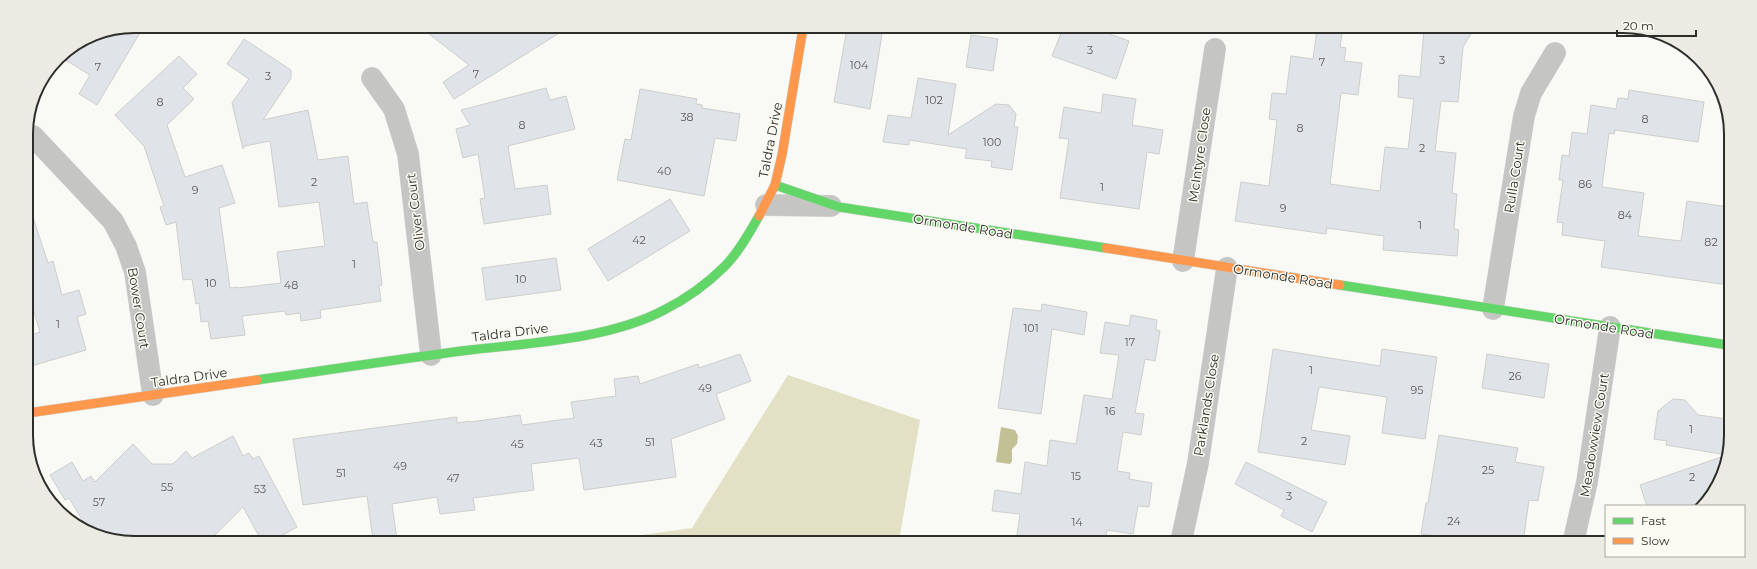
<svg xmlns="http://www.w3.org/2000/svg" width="1757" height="569" font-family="Montserrat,sans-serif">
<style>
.green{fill:#e2e1c5}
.water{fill:#c2c095}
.building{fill:#e0e4e8;stroke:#cececd}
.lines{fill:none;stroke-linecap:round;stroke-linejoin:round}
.street-casing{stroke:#d3d3d1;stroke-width:22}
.fast-casing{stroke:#d3d3d1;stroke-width:10}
.slow-casing{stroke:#d3d3d1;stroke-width:10}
.street{stroke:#c5c5c4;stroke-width:21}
.fast{stroke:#63d668;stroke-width:9}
.slow{stroke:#ff974d;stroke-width:9}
.labels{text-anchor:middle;stroke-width:3;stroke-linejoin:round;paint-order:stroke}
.number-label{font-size:11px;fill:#5b5c5a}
.street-label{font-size:13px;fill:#2d2d2a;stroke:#fbfbf3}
.rim{fill:none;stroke:#2d2d2a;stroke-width:2}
</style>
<rect width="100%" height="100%" fill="#f9f9f5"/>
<path class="green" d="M788 375 920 420 899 541 606 540 692 528Z"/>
<path class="water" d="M1001 427 1015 430 1018 436 1017 444 1012 449V461L1010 464 996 462Z"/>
<path class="building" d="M134 26H144L97 105 79 94 90 75 59 56 93 34Z
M420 27H569L454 99 443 82 469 65Z
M847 28H883L870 109 834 102Z
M1063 28H1093L1129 41 1116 79 1052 56Z
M1317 29H1343L1340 47 1346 48 1344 61 1362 63 1358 95 1341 93 1330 184 1380 191 1385 147 1408 149 1414 99 1398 97 1399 75 1420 77 1424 29H1474L1463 47 1458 102 1441 101 1435 151 1456 153 1452 193 1457 194 1454 229 1459 230 1457 256 1383 250 1384 236 1327 228 1326 234 1235 221 1241 182 1269 186 1277 120 1269 119 1272 93 1286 94 1291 56 1313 59Z
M971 35 998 39 993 71 966 67Z
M244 39 291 70V78L263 120 308 110 318 160 348 156 354 204 367 202 373 242H377L382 285 379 286 381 301 320 310 321 318 301 321 300 313 286 315 285 311 242 316 245 335 211 339 208 321 201 322 199 303 196 304 192 279 183 280 176 222 166 225 160 207 164 206 144 146 115 115 179 56 197 74 183 88 194 99 167 125 185 177 222 165 235 203 219 208 230 288 238 287V288L281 283 277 252 325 246 319 202 279 207 270 141 245 146 243 149 232 103 249 79 227 64Z
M918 78 956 84 948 135 996 104 1009 105 1016 114 1014 127H1018L1012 170 991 167 992 161 965 158 967 149 909 140V145L883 142 888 115 911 118Z
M546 88 550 100 566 96 575 129 508 146 515 189 547 185 551 214 484 224 480 199 485 198 478 154 463 158 456 129 470 125 461 110Z
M640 89 697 99 696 104 702 105V108L740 114 736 141 715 138 704 196 617 180 625 139 631 140Z
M1629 90 1704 102 1698 142 1615 130 1614 134 1609 133 1602 187 1644 193 1638 236 1681 241 1687 201 1729 207 1728 285 1601 267 1605 241 1562 235 1563 223 1557 222 1563 180H1559L1562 155 1569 156 1572 132 1587 134 1591 105 1616 109 1618 98 1628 99Z
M1103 94 1136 99 1132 125 1163 130 1159 154 1147 152 1139 209 1060 198 1069 139 1059 138 1064 107 1101 113Z
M670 199 690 231 608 281 588 249Z
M27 211H31L48 263 53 261 62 295 79 290 86 314 77 317 86 350 28 367 27 336 40 332 27 289Z
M556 258 561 290 486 300 482 268Z
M1042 304 1087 312 1084 335 1052 329 1041 414 998 408 1013 308 1041 311Z
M1131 315 1157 320 1156 330 1160 331 1155 361 1145 359 1135 413 1144 414 1141 435 1123 432 1117 471 1130 473 1129 479 1152 483 1149 507 1138 506 1133 534 1107 530 1105 542 1016 541 1020 514 992 511 995 490 1021 494 1025 462 1047 466 1050 440 1076 444 1084 395 1112 399 1119 355 1100 353 1105 322 1129 326Z
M1273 349 1380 366 1382 349 1437 357 1425 439 1382 433 1387 397 1319 387 1311 430 1350 436 1345 465 1258 452Z
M740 354 751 381 716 394 725 419 671 439 676 477 584 490 579 458 531 464 534 490 473 498 475 510 440 514 437 497 392 504 397 540H373L367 496 303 505 293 439 457 417V423L470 421V422L520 415 522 425 574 418 571 402 616 396 614 379 638 376 640 384 698 364 699 368Z
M1487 354 1549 364 1544 398 1482 388Z
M1673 399 1685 400 1698 415 1727 419V455L1666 445 1667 441 1654 439 1658 411Z
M1439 435 1518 448 1515 462 1544 467 1538 501 1529 500 1523 543 1428 542 1430 535 1421 534 1426 503H1428Z
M233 436 243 456 249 453 253 459 259 456 297 527 274 540H261L243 507 210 540 106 539 87 528 69 498 65 500 50 475 72 462 83 481 91 476 95 482 133 444 152 464H173L186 451 192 458Z
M1727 455V463L1713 495 1710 499 1688 506H1647L1640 485Z
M1246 462 1327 502 1312 532 1281 516 1284 510 1235 484Z"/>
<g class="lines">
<g class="street-casing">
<path id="street" d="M372 78 394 109 408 154 431 355
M33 136 113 221 126 246 135 272 153 395
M766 205 831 206
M1183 261 1215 49
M1493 309 1524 116 1531 93 1555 53
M1181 542 1198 463 1227 268
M1573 543 1587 482 1610 327"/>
</g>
<g class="fast-casing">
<path id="fast" d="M775 185 839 207 1106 248
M1340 285 1728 345
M257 380C328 370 399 359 470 350 530 343 610 339 664 310 686 299 708 283 725 266 739 252 749 233 759 216"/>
</g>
<g class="slow-casing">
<path id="slow" d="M759 216 775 185 782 155 803 28
M1106 248 1340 285
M28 413 257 380"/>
</g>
<use href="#street" class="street"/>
<use href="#fast" class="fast"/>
<use href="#slow" class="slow"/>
</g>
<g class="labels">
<g class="number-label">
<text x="1090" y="54">3</text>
<text x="1442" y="64">3</text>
<text x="1322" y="66">7</text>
<text x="859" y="69">104</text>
<text x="98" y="71">7</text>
<text x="476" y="78">7</text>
<text x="268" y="80">3</text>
<text x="934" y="104">102</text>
<text x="160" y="106">8</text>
<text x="687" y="121">38</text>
<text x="1645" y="123">8</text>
<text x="522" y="129">8</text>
<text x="1300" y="132">8</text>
<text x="992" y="146">100</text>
<text x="1422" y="152">2</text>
<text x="664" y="175">40</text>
<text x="314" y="186">2</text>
<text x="1585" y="188">86</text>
<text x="1102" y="191">1</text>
<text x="195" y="194">9</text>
<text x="1283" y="212">9</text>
<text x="1625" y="219">84</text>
<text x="1420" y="229">1</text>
<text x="639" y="244">42</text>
<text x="1711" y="246">82</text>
<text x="354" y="268">1</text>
<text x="521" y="283">10</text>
<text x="211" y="287">10</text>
<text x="291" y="289">48</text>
<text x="58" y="328">1</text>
<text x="1031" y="332">101</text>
<text x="1130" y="346">17</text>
<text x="1311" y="374">1</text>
<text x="1515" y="380">26</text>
<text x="705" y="392">49</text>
<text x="1417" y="394">95</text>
<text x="1110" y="415">16</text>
<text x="1691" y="433">1</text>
<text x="1304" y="445">2</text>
<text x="650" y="446">51</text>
<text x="596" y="447">43</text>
<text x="517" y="448">45</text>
<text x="400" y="470">49</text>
<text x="1488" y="474">25</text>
<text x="341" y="477">51</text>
<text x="1076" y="480">15</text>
<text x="1692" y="481">2</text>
<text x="453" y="482">47</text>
<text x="167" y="491">55</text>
<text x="260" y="493">53</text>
<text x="1289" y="500">3</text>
<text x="99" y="506">57</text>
<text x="1454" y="525">24</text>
<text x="1077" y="526">14</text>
</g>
<g class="street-label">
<text transform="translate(770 140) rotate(-79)" y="5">Taldra Drive</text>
<text transform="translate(1199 155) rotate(-82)" y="5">McIntyre Close</text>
<text transform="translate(1514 177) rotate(-81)" y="5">Rulla Court</text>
<text transform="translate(415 212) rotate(-97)" y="5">Oliver Court</text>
<text transform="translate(963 226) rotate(9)" y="5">Ormonde Road</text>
<text transform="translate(1283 276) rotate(9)" y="5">Ormonde Road</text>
<text transform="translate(139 308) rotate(81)" y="5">Bower Court</text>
<text transform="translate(1604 326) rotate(9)" y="5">Ormonde Road</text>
<text transform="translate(510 332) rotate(-7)" y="5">Taldra Drive</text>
<text transform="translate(189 377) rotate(-8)" y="5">Taldra Drive</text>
<text transform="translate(1206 405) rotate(-81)" y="5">Parklands Close</text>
<text transform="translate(1594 435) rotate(-81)" y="5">Meadowview Court</text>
</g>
</g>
<path d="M0 0H1757V569H0ZM134 33H1623A101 101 0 0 1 1724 134V435A101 101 0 0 1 1623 536H134A101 101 0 0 1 33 435V134A101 101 0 0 1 134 33Z" fill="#ebebe3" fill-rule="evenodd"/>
<path class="rim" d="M134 33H1623A101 101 0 0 1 1724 134V435A101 101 0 0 1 1623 536H134A101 101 0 0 1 33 435V134A101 101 0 0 1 134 33Z"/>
<rect x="1605" y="505" width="140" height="52" fill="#fbfbf3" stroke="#a9a9a3"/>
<rect x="1613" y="518" width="20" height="6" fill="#63d668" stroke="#a9a9a3"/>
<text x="1641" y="525" font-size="12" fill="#2d2d2a">Fast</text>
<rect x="1613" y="538" width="20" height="6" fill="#ff974d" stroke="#a9a9a3"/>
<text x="1641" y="545" font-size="12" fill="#2d2d2a">Slow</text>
<path d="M1617 30v6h79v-6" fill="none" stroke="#2d2d2a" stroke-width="2"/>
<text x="1623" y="30" font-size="12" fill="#2d2d2a" stroke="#fbfbf3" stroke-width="3" paint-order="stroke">20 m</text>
</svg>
